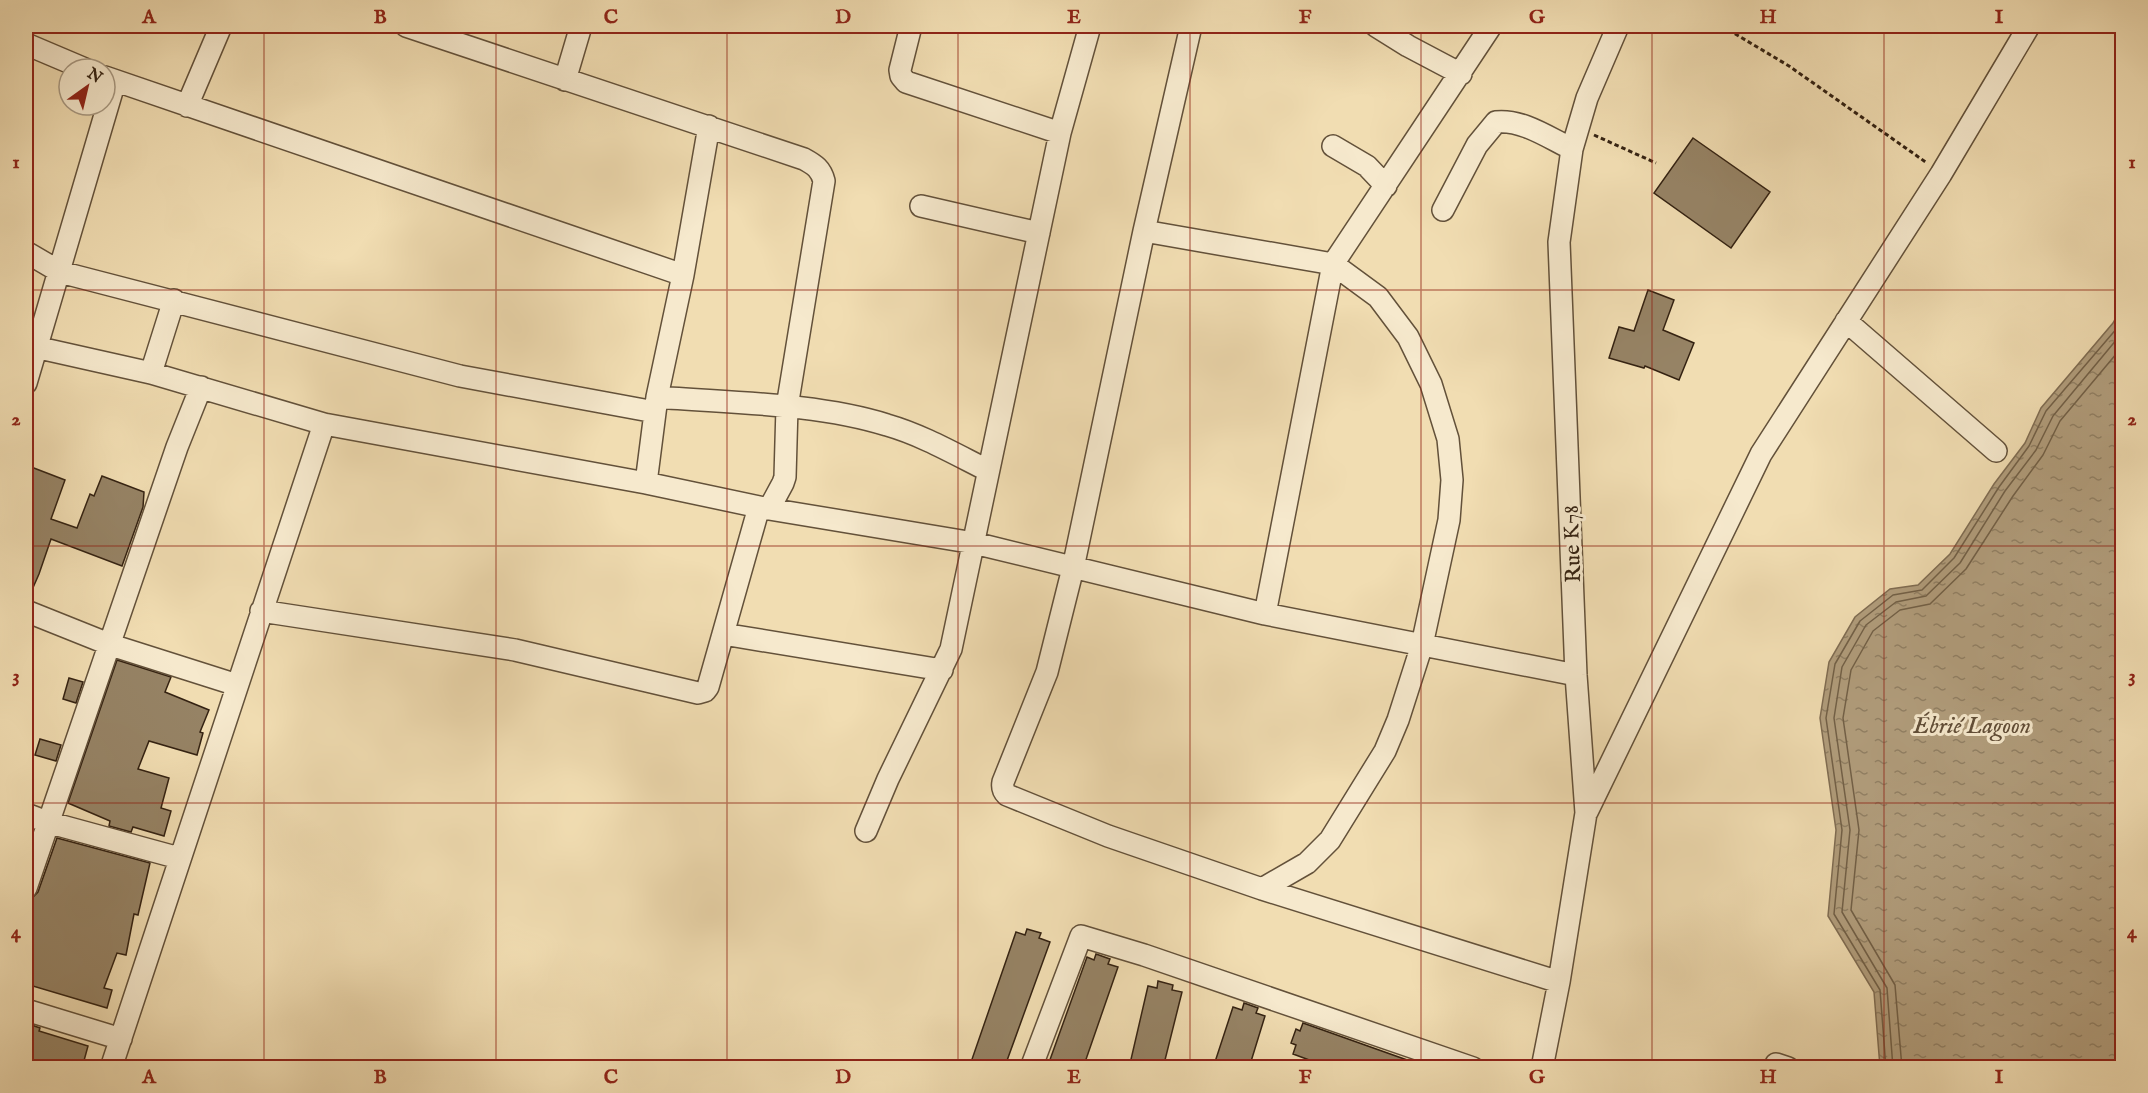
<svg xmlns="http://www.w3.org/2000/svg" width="2148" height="1093" font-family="'IM FELL English',serif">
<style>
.water{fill:url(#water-ripples);stroke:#7f6c52;stroke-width:1.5}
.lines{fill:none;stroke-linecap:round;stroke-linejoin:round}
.shore{stroke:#726047;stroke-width:1.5}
.building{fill:#968365;stroke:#342212;stroke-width:1.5}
.minor-casing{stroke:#63513a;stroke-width:24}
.path{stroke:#342212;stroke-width:3;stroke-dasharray:4.5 3;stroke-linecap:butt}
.minor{stroke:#f6e9cd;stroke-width:21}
.grid{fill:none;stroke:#8f2418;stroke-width:1.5;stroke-opacity:0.55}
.labels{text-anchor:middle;stroke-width:6;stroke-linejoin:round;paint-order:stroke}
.street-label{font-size:22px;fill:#342212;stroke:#f6e9cd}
.water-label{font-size:24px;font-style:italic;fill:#604d37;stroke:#f6e9cd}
.neatline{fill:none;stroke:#8f2418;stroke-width:2}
.grid-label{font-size:20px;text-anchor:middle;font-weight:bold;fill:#8f2418}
</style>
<defs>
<pattern id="water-ripples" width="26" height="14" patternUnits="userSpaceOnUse" patternTransform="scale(1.5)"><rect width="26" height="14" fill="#b19d7c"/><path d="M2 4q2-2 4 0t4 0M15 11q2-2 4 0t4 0" fill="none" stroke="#918064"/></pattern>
</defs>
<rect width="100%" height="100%" fill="#f1ddb2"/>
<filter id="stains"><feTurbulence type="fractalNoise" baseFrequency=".00333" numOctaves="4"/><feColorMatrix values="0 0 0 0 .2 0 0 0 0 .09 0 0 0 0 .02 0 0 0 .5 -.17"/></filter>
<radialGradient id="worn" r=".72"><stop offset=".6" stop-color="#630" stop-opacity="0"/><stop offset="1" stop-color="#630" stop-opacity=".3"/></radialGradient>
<path class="water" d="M2122 306V1067H1880L1874 992 1828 916 1836 830 1820 718 1829 662 1855 617 1890 589 1918 585 1950 554 1994 484 2025 443 2041 408 2113 323Z"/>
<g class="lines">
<path class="shore" d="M1886 1068 1880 990 1834 914 1842 830 1826 718 1835 664 1860 621 1893 595 1922 590 1954 558 1999 487 2029 446 2046 411 2118 327 2122 318
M1893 1068 1887 988 1842 912 1850 830 1834 718 1842 667 1866 625 1896 602 1926 596 1960 563 2005 491 2036 450 2053 416 2122 333
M1902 1068 1895 985 1851 910 1859 830 1843 718 1851 670 1873 631 1900 610 1930 604 1966 569 2013 496 2043 455 2060 421 2122 347"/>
</g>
<path class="building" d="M1693 138 1770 192 1731 248 1654 193Z
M1648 290 1674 300 1663 330 1694 343 1679 380 1645 366 1644 368 1609 358 1619 327 1634 331Z
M26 465 65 480 51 519 77 528 90 494 94 496 102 476 144 492 143 507 122 566 51 539 39 574 28 599 26 598Z
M117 660 171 677 165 692 209 710 200 732 203 733 197 755 149 741 138 769 169 778 161 808 171 811 164 836 133 827 131 832 109 826 110 821 68 803Z
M69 678 83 682 76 703 63 699Z
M40 739 61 745 56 761 35 755Z
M57 838 150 863 138 915 134 914 126 955 117 953 104 988 112 990 107 1008 26 984V916L30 900 38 892Z
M1027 929 1041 933 1039 938 1050 942 1005 1066 996 1063 995 1068H969L1016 932 1025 935Z
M1096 954 1110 959 1108 964 1118 967 1083 1068H1047L1087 957 1094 960Z
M1158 981 1173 985 1172 990 1182 992 1163 1068H1129L1148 986 1157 988Z
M1244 1003 1258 1008 1256 1013 1265 1016 1249 1068H1213L1233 1007 1242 1010Z
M26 1023 40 1028 39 1031 88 1046 82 1068H26Z
M1303 1023 1424 1066 1423 1068H1331L1293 1054 1296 1045 1291 1043 1296 1029 1300 1031Z"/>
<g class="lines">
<g class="minor-casing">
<path id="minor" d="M406 26 804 159C815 165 821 169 824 181L787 407 785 477 783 483 769 509
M911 26 900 70 901 76 906 82 1060 133
M1191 26 1144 231 1073 568 1047 672 1003 782C1002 787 1003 791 1007 795L1108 836 1262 889 1559 982
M1376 26 1408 46 1461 74
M26 44 85 69
M105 77 683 275
M565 80 581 26
M187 106 221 26
M1333 146 1367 166 1386 186
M921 206 1039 233
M1443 210 1477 145 1496 122C1522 119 1549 138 1572 149
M1144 231 1333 264 1378 297 1408 337 1431 384 1448 439 1452 480 1449 520 1422 645 1398 720 1385 751 1330 840 1307 863 1262 889
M26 252 60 272 460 376 655 412
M1846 321 1996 451
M35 347 151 373 324 424 646 483 769 509 974 543 1265 614 1576 675
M151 373 174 300
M26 383 115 81
M657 397C730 403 817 403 887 425 922 435 955 454 987 470
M646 483 657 397 683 275 709 126
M26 611 111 645 237 685
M261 611 515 650 698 693 705 691 708 687 759 507
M1265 614 1333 264 1491 26
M723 634 942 670
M1587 812 1761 454 1941 174 2029 26
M26 814 47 822 179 858
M866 831 888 779 951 649 1060 133 1090 26
M26 888 177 447 201 387
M26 1010 121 1039
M1776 1064 1788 1068
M111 1068 324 424
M1031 1068 1081 936 1144 955 1473 1068
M1542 1068 1559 982 1586 813 1576 675 1559 242 1572 149 1587 98 1618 26"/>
</g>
<path class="path" d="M1722 26 1789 66 1927 163
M1594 135 1656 163"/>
<use href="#minor" class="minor"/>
</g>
<path class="grid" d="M264 26V1068M496 26V1068M727 26V1068M958 26V1068M1190 26V1068M1421 26V1068M1652 26V1068M1884 26V1068M26 290H2122M26 546H2122M26 803H2122"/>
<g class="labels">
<g class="street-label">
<text transform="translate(1571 544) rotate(-92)" y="8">Rue K78</text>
</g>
<g class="water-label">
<text x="1972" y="733">Ébrié Lagoon</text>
</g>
</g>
<rect width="2148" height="1093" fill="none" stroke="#f1ddb2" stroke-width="66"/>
<g transform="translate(87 87) rotate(34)"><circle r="28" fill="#f6e9cd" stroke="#a89982" stroke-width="1.5"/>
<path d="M0-4.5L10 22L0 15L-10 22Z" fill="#8f2418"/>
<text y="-9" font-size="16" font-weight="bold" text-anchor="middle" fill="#342212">N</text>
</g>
<rect x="33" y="33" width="2082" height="1027" class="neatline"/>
<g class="grid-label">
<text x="149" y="23">A</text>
<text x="380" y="23">B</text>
<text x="611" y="23">C</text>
<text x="843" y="23">D</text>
<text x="1074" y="23">E</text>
<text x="1305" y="23">F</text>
<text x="1537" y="23">G</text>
<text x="1768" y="23">H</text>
<text x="1999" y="23">I</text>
<text x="16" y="168">1</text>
<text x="2132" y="168">1</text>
<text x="16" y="425">2</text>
<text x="2132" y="425">2</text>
<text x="16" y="682">3</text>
<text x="2132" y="682">3</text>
<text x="16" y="938">4</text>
<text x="2132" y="938">4</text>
<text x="149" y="1083">A</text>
<text x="380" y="1083">B</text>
<text x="611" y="1083">C</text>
<text x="843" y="1083">D</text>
<text x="1074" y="1083">E</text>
<text x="1305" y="1083">F</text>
<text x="1537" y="1083">G</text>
<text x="1768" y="1083">H</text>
<text x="1999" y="1083">I</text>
</g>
<rect width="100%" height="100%" filter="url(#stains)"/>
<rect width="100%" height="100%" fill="url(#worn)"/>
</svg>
